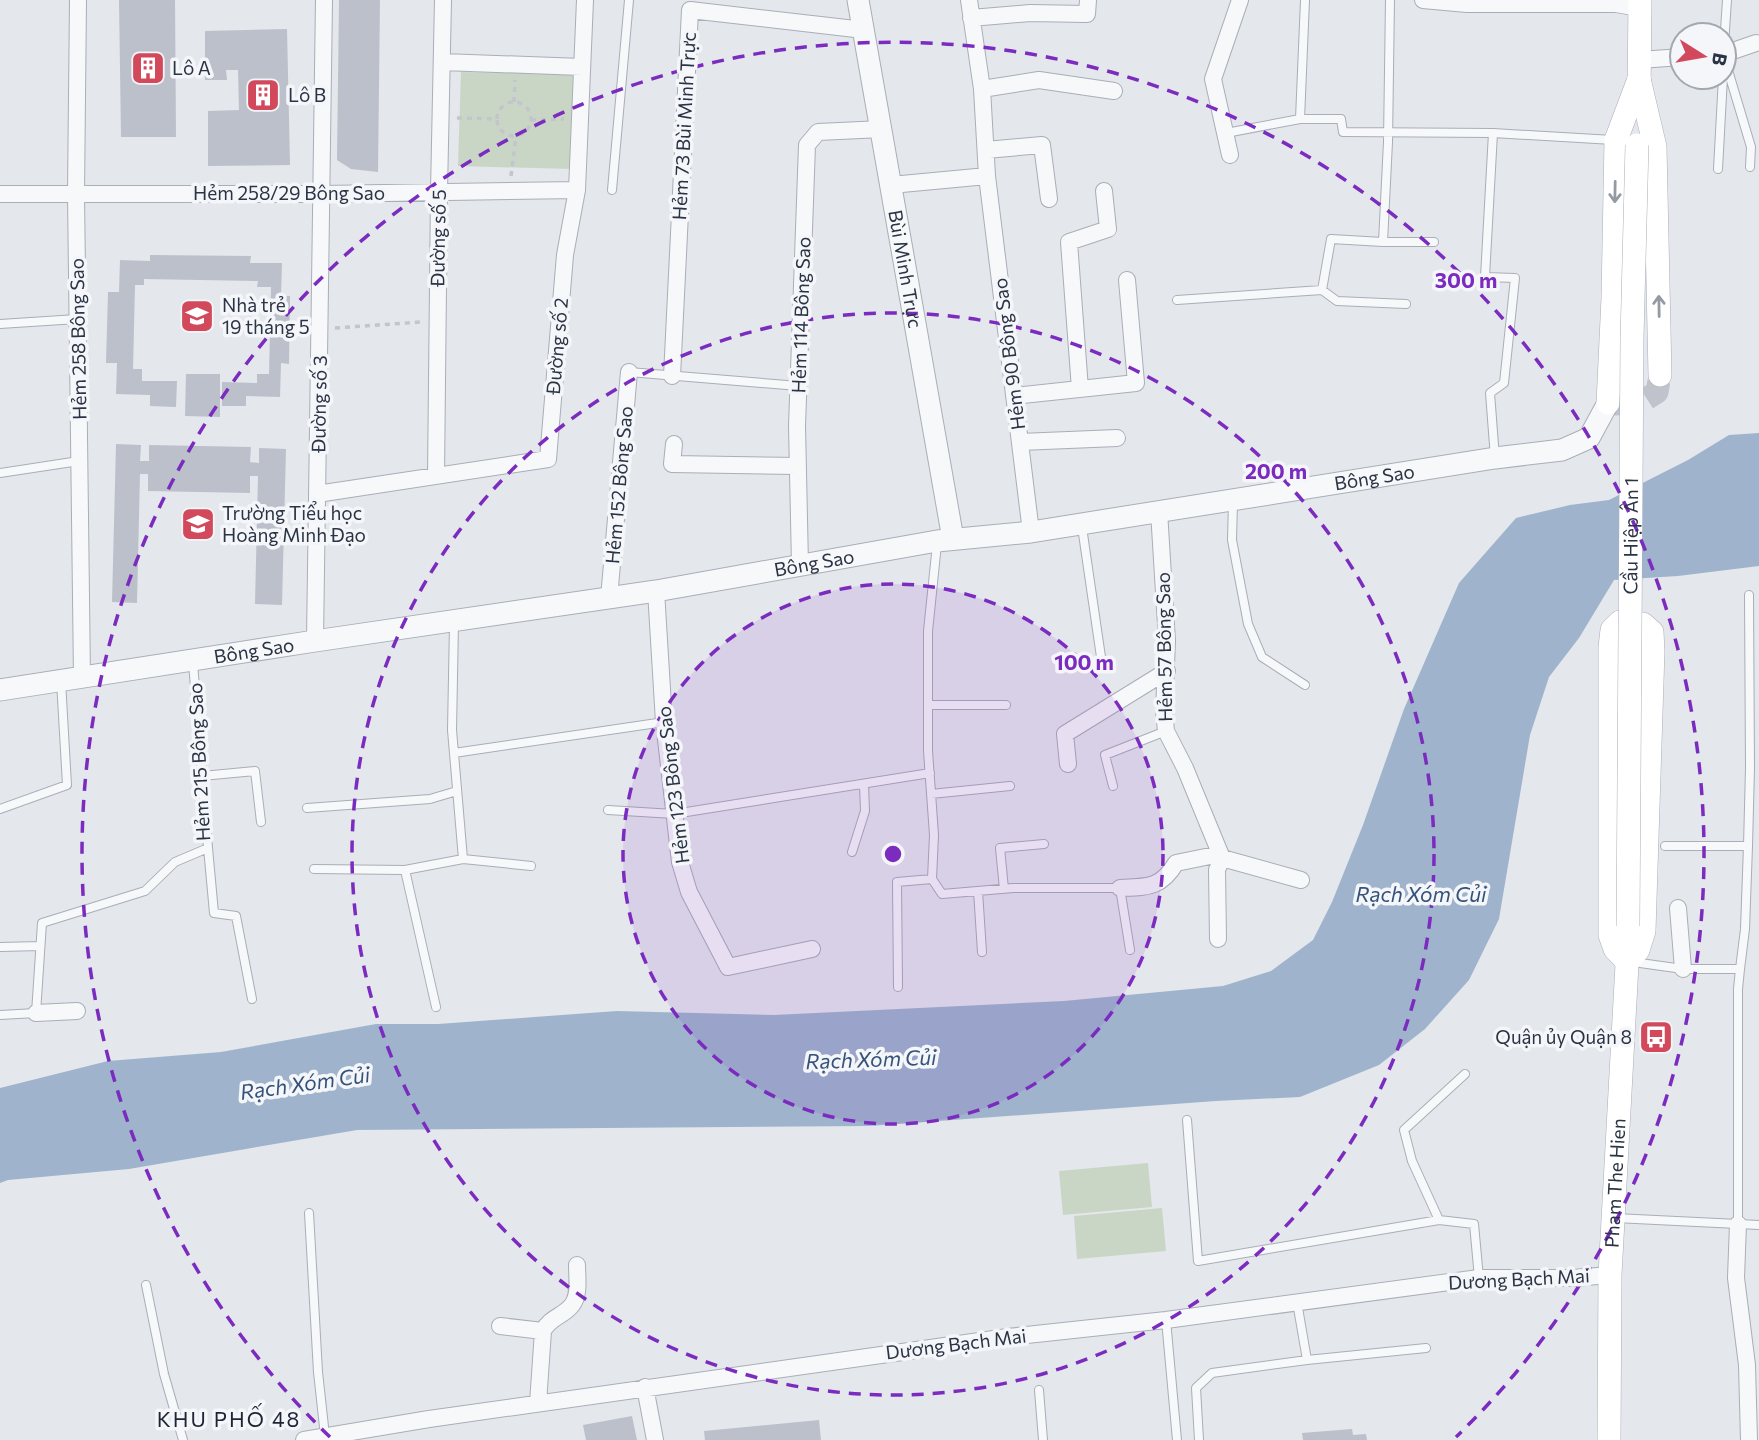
<svg xmlns="http://www.w3.org/2000/svg" width="1759" height="1440" font-family="Commissioner,sans-serif">
<style>
.green{fill:#c9d6c5}
.water{fill:#9fb4cc}
.building{fill:#bbc0ca}
.lines{fill:none;stroke-linecap:round;stroke-linejoin:round}
.secondary-tunnel{stroke:#bfc3cb;stroke-width:23;stroke-dasharray:23 11;stroke-linecap:butt}
.service-casing{stroke:#a9aeb7;stroke-width:10}
.minor-casing{stroke:#a9aeb7;stroke-width:18}
.tertiary-casing{stroke:#a9aeb7;stroke-width:23}
.secondary-casing{stroke:#a9aeb7;stroke-width:24}
.path{stroke:#c2c5cb;stroke-width:3.5;stroke-dasharray:5 5;stroke-linecap:butt}
.service{stroke:#f7f8fa;stroke-width:8}
.minor{stroke:#f7f8fa;stroke-width:16}
.tertiary{stroke:#f7f8fa;stroke-width:21}
.secondary{stroke:#fff;stroke-width:23}
.secondary-bridge-casing{stroke:#a9aeb7;stroke-width:24;stroke-linecap:butt}
.secondary-bridge{stroke:#fff;stroke-width:23}
.oneway{stroke:#959aa2}
.ring{fill:none;stroke:#7b2cbf;stroke-width:3.5;stroke-dasharray:12 9}
.labels{text-anchor:middle;stroke-width:7;stroke-linejoin:round;paint-order:stroke}
.poi-label{font-size:19px;fill:#2b3445;stroke:#f4f6f9;text-anchor:start}
.street-label{font-size:19px;fill:#2b3445;stroke:#f4f6f9}
.water-label{font-size:21px;font-style:italic;fill:#34527a;stroke:#f4f6f9}
.neighbourhood-label{font-size:21px;letter-spacing:2px;fill:#1d2536;stroke:#f4f6f9}
.centre{fill:#7b2cbf;stroke:#f4f6f9;stroke-width:3.5}
.ring-label{font-size:21px;text-anchor:middle;font-weight:bold;fill:#7b2cbf;stroke:#f4f6f9;stroke-width:7;stroke-linejoin:round;paint-order:stroke}
</style>
<rect width="100%" height="100%" fill="#e4e7ec"/>
<path class="green" d="M461 72 573 74 571 169 458 166Z
M1148 1163 1152 1207 1063 1215 1059 1171Z
M1162 1208 1166 1251 1077 1259 1074 1216Z"/>
<path class="water" d="M1759 433V566L1678 576 1614 580 1579 638 1549 677 1530 735 1499 919 1469 980 1425 1029 1379 1065 1300 1097 1216 1101 869 1126 357 1130 129 1169 8 1180 0 1183V1088L108 1061 221 1052 376 1024H438L617 1011 774 1015 1064 1001 1223 986 1271 971 1313 940 1332 902 1363 825 1404 709 1459 583 1516 518 1570 505 1609 500 1688 460 1729 435Z"/>
<path class="building" d="M119 0H175L176 137H121Z
M339 0H380L378 172 351 169 337 160Z
M287 29 290 165 208 166V111L239 110 238 70H226L227 80H205V31Z
M150 255 251 256 250 263H282L281 296H290L289 364 281 363 280 397 246 396V406H222V382L257 383V374H269L271 287H257L258 281 144 279V285H135L133 369H142V381H177L176 407 150 406V395L116 394 117 363H106L108 292H119L120 260 150 261Z
M186 374H220V417L185 416Z
M116 444 141 445 140 461H149V445L251 447 250 462 259 463V448L286 449 282 605 255 604 258 476H250V493L148 491V474H140L137 603 112 602Z
M632 1416 637 1440H586L583 1425Z
M819 1420 821 1440H705L704 1431Z
M1352 1429 1353 1435 1366 1434 1367 1440H1303L1302 1433Z"/>
<g class="lines">
<path class="secondary-tunnel" d="M1614 404 1640 403 1657 392 1660 375"/>
<g class="service-casing">
<path id="service" d="M1724 45 1727 0
M1724 57 1751 147 1750 167
M1300 119 1305 0
M1226 133 1300 119H1341L1343 132 1493 133 1613 140
M1493 133 1485 277 1515 278 1504 383 1490 393 1495 458
M1718 169 1723 77
M612 190 629 0
M1383 242H1434
M1322 290 1337 301 1406 304
M1177 300 1322 290 1331 239 1383 242 1388 142 1390 0
M0 324 77 319
M629 372 799 386
M0 473 79 461
M1233 503 1232 540 1248 624 1262 657 1305 685
M1082 527 1101 657
M928 705H1006
M454 753 664 722
M202 776 255 771 261 822
M1113 786 1105 755 1166 731
M931 794 1010 786
M307 808 430 799 457 791
M0 809 67 785 61 681
M608 810 674 814 930 773
M1665 846H1748L1750 768 1749 595
M208 848 214 913 236 916 252 999
M852 852 865 811 864 784
M463 859 531 866
M314 869 405 870 463 859 452 730 454 624
M405 870 436 1007
M932 879 942 894 1013 888H1120L1130 950
M1004 889 1000 848 1044 844
M978 891 982 952
M0 947 40 946
M1633 962 1683 969H1740L1745 929 1748 846
M898 987 897 882 932 879 934 835 928 751V631L937 544
M0 1015 36 1013 42 923 145 891 175 862 208 848 193 663
M1187 1120 1198 1261 1439 1220 1474 1224 1479 1278
M309 1213 318 1372 325 1436
M1615 1218 1738 1224V989L1740 969
M1439 1220 1412 1161 1404 1130 1465 1074
M1738 1224 1759 1225
M146 1285 164 1374 183 1440
M1297 1302 1307 1360
M1166 1320 1177 1440
M1039 1390 1043 1440
M1199 1440 1196 1388 1212 1373 1307 1360 1426 1348"/>
</g>
<g class="minor-casing">
<path id="minor" d="M78 0 76 194 82 678
M1423 0 1467 4H1616L1639 8
M971 18 1030 13 1087 14 1088 0
M1724 54 1756 43
M1639 60 1682 57
M442 62 582 67
M982 89 1039 80 1114 91
M986 150 1042 145 1049 199
M1230 155 1213 79 1240 0
M987 176 1031 532
M891 185 987 176 982 89 969 0
M0 194H322L577 190
M672 376 690 10 864 30
M1080 389 1069 242 1108 229 1104 191
M1014 396 1136 383 1127 280
M1020 442 1117 438
M674 444 672 464 798 466
M436 476 439 191 443 0
M317 494 548 459 565 255 577 190 585 0
M1159 511 1167 641 1164 711 1166 731 1185 768 1222 858 1217 870 1218 939
M800 565 797 426 807 145 818 132 882 129
M656 591 664 722 680 862 689 892 728 967 812 949
M609 598 629 372
M315 641 324 0
M1068 764 1065 734 1167 671
M1222 858 1301 880
M1120 888C1148 887 1161 888 1176 863L1220 854
M1678 908 1683 969
M36 1013 77 1011
M1738 1224 1736 1278 1747 1365 1749 1440
M500 1326 543 1331
M645 1387 655 1440
M538 1403 543 1331C550 1317 564 1316 572 1305 580 1295 577 1277 577 1265
M304 1440 429 1419 1008 1337 1166 1320 1479 1278H1573L1610 1275"/>
</g>
<g class="tertiary-casing">
<g id="tertiary">
<path id="s1" d="M858 0 953 539"/>
<path id="s2" d="M0 690 315 641 656 591 937 541 1031 532 1495 458 1562 450 1589 438 1608 403"/>
</g>
</g>
<g class="secondary-casing">
<g id="secondary">
<path d="M1639 79 1655 147 1660 375"/>
<path d="M1639 95 1640 0"/>
<path d="M1608 403 1613 298 1616 140 1639 79"/>
<path d="M1620 622 1643 624 1652 632 1653 651 1644 931 1638 950 1627 961 1615 949 1610 935V647L1612 630Z"/>
<path id="s3" d="M1609 1440 1610 1275 1628 946"/>
</g>
</g>
<path class="path" d="M514 102 515 80
M497 119a17 17 0 1 1 34 0a17 17 0 1 1-34 0Z
M457 118 497 119
M531 120 564 119
M511 176 516 136
M335 328 421 322"/>
<use href="#service" class="service"/>
<use href="#minor" class="minor"/>
<use href="#tertiary" class="tertiary"/>
<use href="#secondary" class="secondary"/>
<g class="secondary-bridge-casing">
<g id="secondary-bridge">
<path id="s4" d="M1628 926 1632 338 1637 145"/>
</g>
</g>
<use href="#secondary-bridge" class="secondary-bridge"/>
</g>
<defs><path id="oneway-shaft" d="M-6 0H5M1.5-3L5.5 0L1.5 3" fill="none" stroke-width="1.6" stroke-linecap="round" stroke-linejoin="round" transform="scale(1.75)"/></defs>
<g class="oneway">
<use href="#oneway-shaft" transform="translate(1615 192) rotate(91)"/>
<use href="#oneway-shaft" transform="translate(1659 306) rotate(-91)"/>
</g>
<circle cx="893" cy="854" r="270" fill="#7b2cbf" fill-opacity=".12"/>
<g class="ring">
<circle cx="893" cy="854" r="270"/>
<circle cx="893" cy="854" r="541"/>
<path d="M330 1437A811 811 0 1 1 1456 1437"/>
</g>
<defs>
<g id="building-square" transform="scale(1.75)"><rect x="-9" y="-9" width="18" height="18" rx="4" fill="#d1495b" stroke="#f4f6f9"/><path d="M-4-6H4V6H1V3H-1V6H-4ZM-2.5-4.3h1.7v1.8h-1.7ZM.8-4.3h1.7v1.8H.8ZM-2.5-1h1.7V.8h-1.7ZM.8-1h1.7V.8H.8Z" fill="#fff"/></g>
<g id="school-square" transform="scale(1.75)"><rect x="-9" y="-9" width="18" height="18" rx="4" fill="#d1495b" stroke="#f4f6f9"/><path d="M0-5L7-2L0 1L-7-2ZM-4 1L0 2.5L4 1V4Q0 6-4 4Z" fill="#fff"/></g>
<g id="bus-square" transform="scale(1.75)"><rect x="-9" y="-9" width="18" height="18" rx="4" fill="#d1495b" stroke="#f4f6f9"/><path d="M-5-6H5V4H4V6H2V4H-2V6H-4V4H-5ZM-3.5-4V0h7V-4ZM-3.5 1.2v1.5H-2V1.2ZM2 1.2v1.5H3.5V1.2Z" fill="#fff"/></g>
</defs>
<g fill-rule="evenodd">
<use href="#building-square" x="148" y="68"/>
<use href="#building-square" x="263" y="95"/>
<use href="#school-square" x="197" y="316"/>
<use href="#school-square" x="198" y="524"/>
<use href="#bus-square" x="1656" y="1037"/>
</g>
<g class="labels">
<g class="poi-label">
<text x="172" y="75">Lô A</text>
<text x="288" y="102">Lô B</text>
<text x="222" y="312">Nhà trẻ<tspan x="222" dy="22">19 tháng 5</tspan></text>
<text x="222" y="520">Trường Tiểu học<tspan x="222" dy="22">Hoàng Minh Đạo</tspan></text>
<text x="1632" y="1044" text-anchor="end">Quận ủy Quận 8</text>
</g>
<g class="street-label">
<text transform="translate(684 126) rotate(-87)" y="7">Hẻm 73 Bùi Minh Trực</text>
<text x="289" y="200">Hẻm 258/29 Bông Sao</text>
<text transform="translate(438 238) rotate(-89)" y="7">Đường số 5</text>
<text dy="7" stroke="none"><textPath href="#s1" startOffset="273">Bùi Minh Trực</textPath></text>
<text transform="translate(801 315) rotate(-88)" y="7">Hẻm 114 Bông Sao</text>
<text transform="translate(78 339) rotate(-91)" y="7">Hẻm 258 Bông Sao</text>
<text transform="translate(557 346) rotate(-85)" y="7">Đường số 2</text>
<text transform="translate(1009 354) rotate(-97)" y="7">Hẻm 90 Bông Sao</text>
<text transform="translate(319 404) rotate(-89)" y="7">Đường số 3</text>
<text dy="7" stroke="none"><textPath href="#s2" startOffset="1391">Bông Sao</textPath></text>
<text transform="translate(619 485) rotate(-85)" y="7">Hẻm 152 Bông Sao</text>
<text dy="7" stroke="none"><textPath href="#s4" startOffset="390">Cầu Hiệp Ân 1</textPath></text>
<text dy="7" stroke="none"><textPath href="#s2" startOffset="824">Bông Sao</textPath></text>
<text transform="translate(1164 647) rotate(-91)" y="7">Hẻm 57 Bông Sao</text>
<text dy="7" stroke="none"><textPath href="#s2" startOffset="257">Bông Sao</textPath></text>
<text transform="translate(199 762) rotate(-93)" y="7">Hẻm 215 Bông Sao</text>
<text transform="translate(673 785) rotate(-97)" y="7">Hẻm 123 Bông Sao</text>
<text dy="7" stroke="none"><textPath href="#s3" startOffset="257">Pham The Hien</textPath></text>
<text transform="translate(1519 1279) rotate(-3)" y="7">Dương Bạch Mai</text>
<text transform="translate(956 1344) rotate(-7)" y="7">Dương Bạch Mai</text>
</g>
<g class="water-label">
<text x="1421" y="902">Rạch Xóm Củi</text>
<text transform="translate(871 1060) rotate(-2)" y="7">Rạch Xóm Củi</text>
<text transform="translate(305 1084) rotate(-8)" y="7">Rạch Xóm Củi</text>
</g>
<g class="neighbourhood-label">
<text x="229" y="1427">KHU PHỐ 48</text>
</g>
</g>
<circle cx="893" cy="854" r="10" class="centre"/>
<g class="ring-label">
<text x="1466" y="288">300 m</text>
<text x="1276" y="479">200 m</text>
<text x="1084" y="670">100 m</text>
</g>
<g transform="translate(1703 56) rotate(101)"><circle r="33" fill="#f4f6f9" stroke="#a4a8b1" stroke-width="2"/>
<path d="M0-5L12 26L0 18L-12 26Z" fill="#d1495b"/>
<text y="-10" font-size="19" font-weight="bold" text-anchor="middle" fill="#2b3445">B</text>
</g>
</svg>
